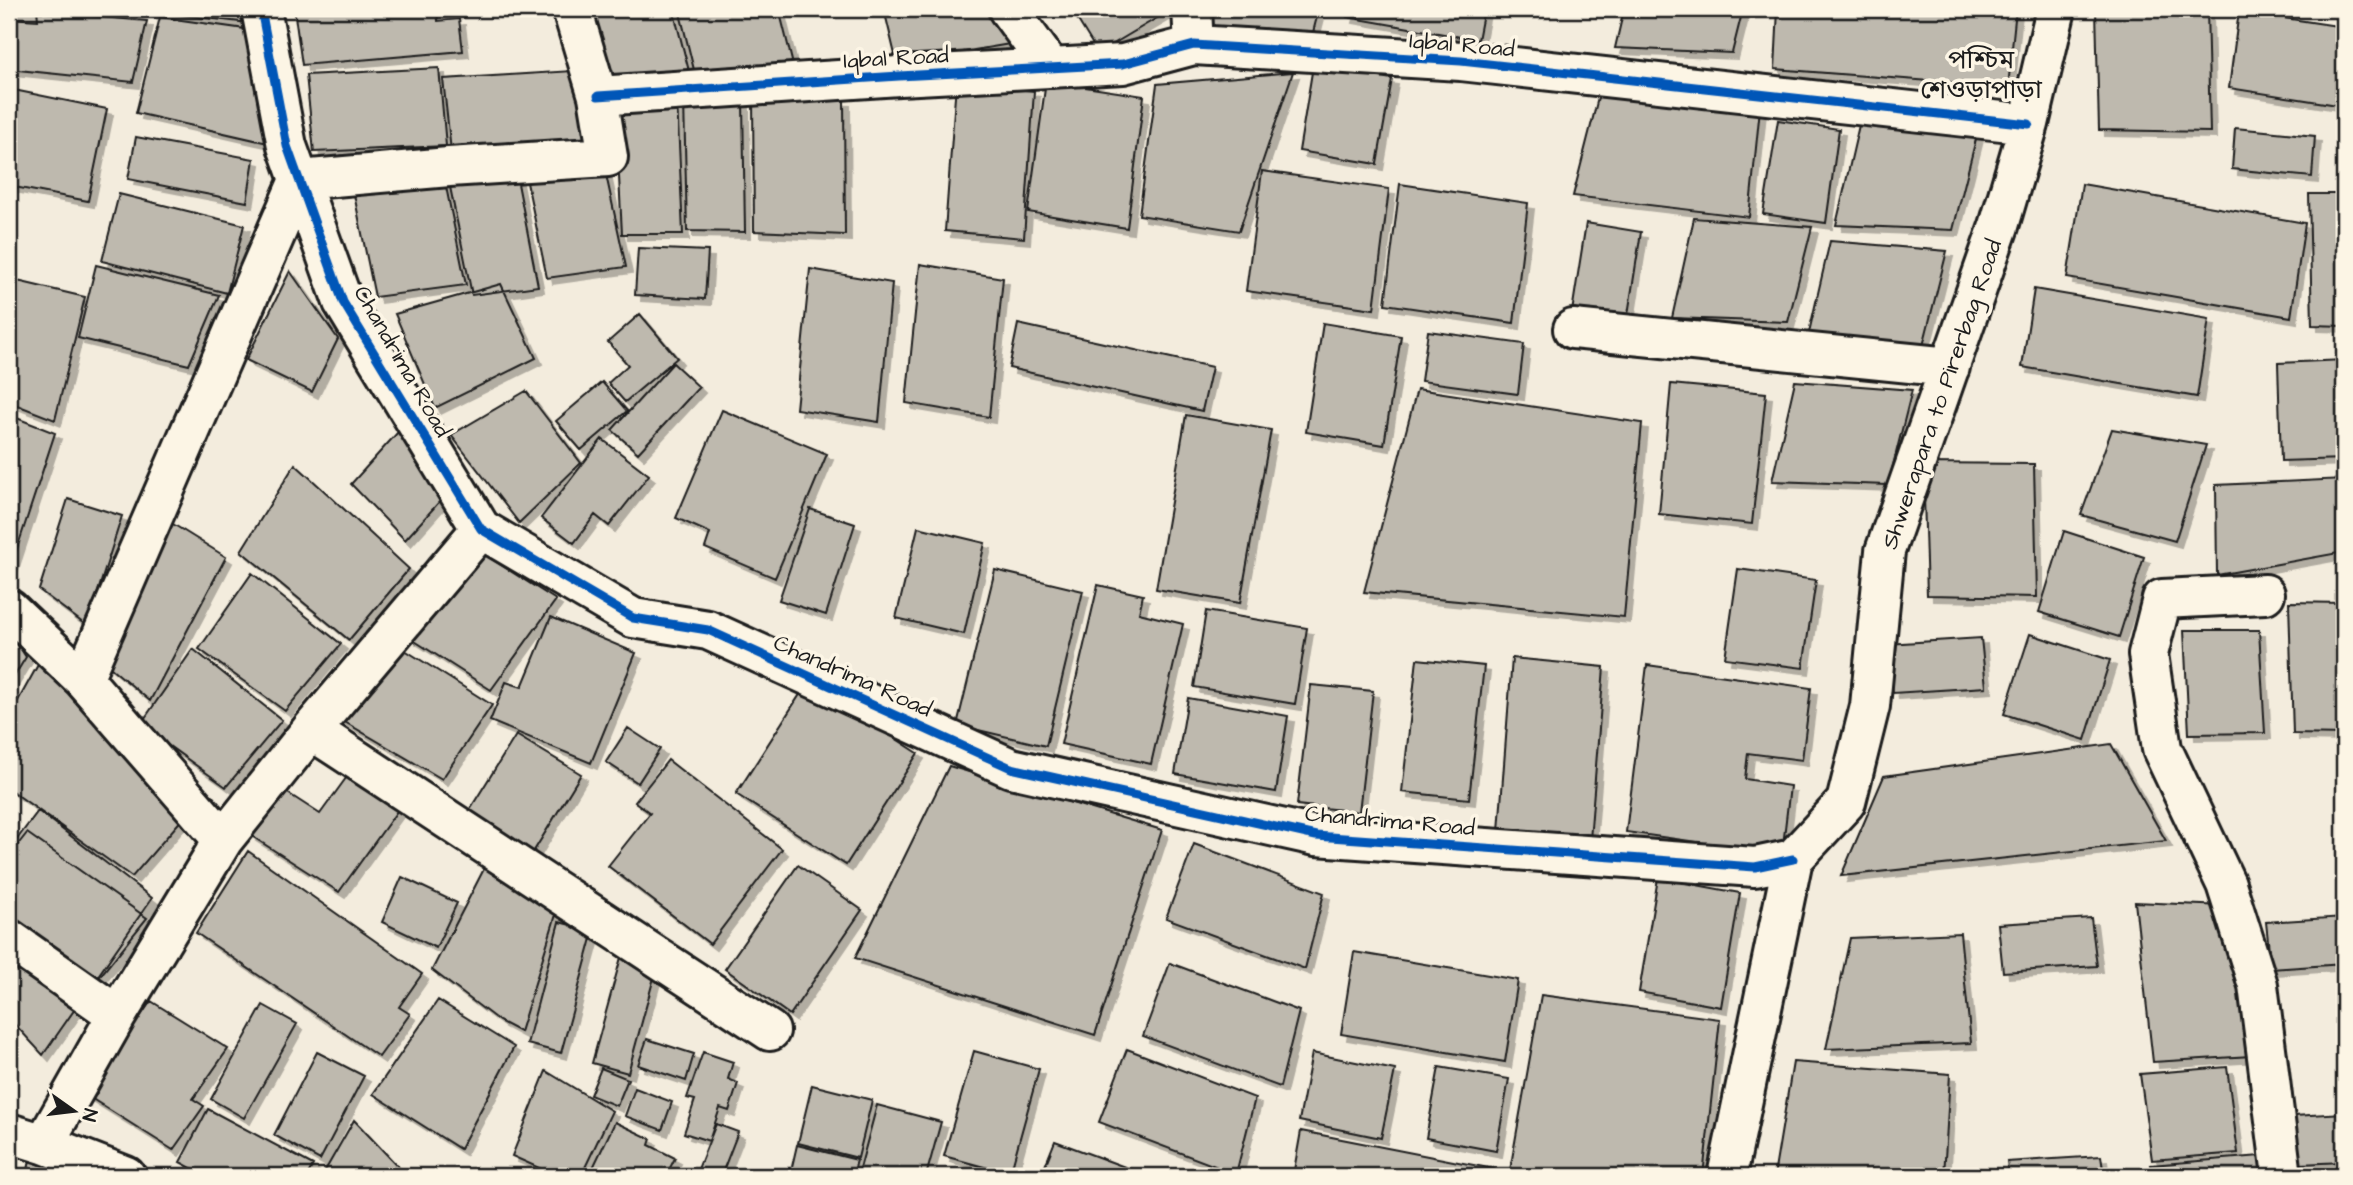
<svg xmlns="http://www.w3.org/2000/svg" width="2353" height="1185" font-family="'Architects Daughter','Noto Sans Bengali',sans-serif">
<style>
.building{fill:#beb9ae;stroke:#1c1c1c;stroke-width:2;filter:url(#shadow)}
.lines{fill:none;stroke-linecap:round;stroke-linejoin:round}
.minor-casing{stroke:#1c1c1c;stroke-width:44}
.minor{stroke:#fcf5e5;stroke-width:38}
.cycleway-casing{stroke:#fcf5e5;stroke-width:13}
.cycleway{stroke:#0057b8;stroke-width:9}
.labels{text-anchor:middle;stroke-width:7;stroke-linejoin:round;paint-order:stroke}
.street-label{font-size:23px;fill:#1c1c1c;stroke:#fcf5e5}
.quarter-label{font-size:26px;fill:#1c1c1c;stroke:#fcf5e5}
</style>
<defs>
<filter id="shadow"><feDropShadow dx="6" dy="6" stdDeviation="0" flood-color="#0004"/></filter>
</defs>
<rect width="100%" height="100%" fill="#f3ecdd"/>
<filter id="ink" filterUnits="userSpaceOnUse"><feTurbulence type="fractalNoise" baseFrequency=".0143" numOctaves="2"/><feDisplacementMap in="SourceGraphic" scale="14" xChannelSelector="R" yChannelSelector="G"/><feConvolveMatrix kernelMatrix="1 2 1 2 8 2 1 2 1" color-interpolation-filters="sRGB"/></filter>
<g filter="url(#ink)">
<path class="building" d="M9 9 147 21 133 82 9 69Z
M9 9H37L38 20 9 18Z
M130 9H244L249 23Z
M294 9H437L438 21 459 19 463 51 302 65Z
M587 9H673L690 75 607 90Z
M679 9H779L793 65 697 82Z
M884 9H987L1010 44 897 63Z
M1071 9H1172L1098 53Z
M1209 9H1319L1311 40 1208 32Z
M1349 9H1484L1478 40 1347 17Z
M1624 9H1743L1732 53 1615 48Z
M1778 9H2016L2008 87 1775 69Z
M2096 9H2207L2210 132 2099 130Z
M2239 11 2344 27V106L2229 88Z
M160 17 259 31 281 146 136 113Z
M1313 66 1392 79 1377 164 1299 151Z
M439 68 446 146 314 152 306 75Z
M573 71 597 152 452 160 443 79Z
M1293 72 1239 231 1139 215 1157 84Z
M1046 81 1144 96 1127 228 1028 212Z
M956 83 1034 91 1024 238 945 231Z
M9 89 107 109 88 201 9 186Z
M1600 90 1760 108 1749 217 1573 196Z
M753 96 844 100 845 235 754 231Z
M615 99H677L683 234H622Z
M684 100 743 101 745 232 687 231Z
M1778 120 1839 129 1826 223 1763 214Z
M1859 125 1977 135 1953 230 1836 225Z
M2235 128 2315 136 2312 177 2232 169Z
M136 137 254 159 247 202 128 179Z
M440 157 466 285 375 297 349 170Z
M515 168 538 286 472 295 448 177Z
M524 168 605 170 626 267 547 278Z
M1262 171 1389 189 1374 309 1246 291Z
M1400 184 1528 203 1514 323 1385 304Z
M2082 184 2305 223 2291 317 2067 278Z
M119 194 244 225 227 293 102 261Z
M2309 194H2344V326L2312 325Z
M1694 218 1812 227 1788 322 1672 318Z
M1586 223 1641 232 1627 321 1572 312Z
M1830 241 1947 251 1923 346 1807 341Z
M638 248 708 251 705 299 635 295Z
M920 264 1003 278 989 417 906 403Z
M96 265 219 295 189 365 78 338Z
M810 269 892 283 879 422 796 409Z
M290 271 338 339 312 392 246 360Z
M9 279 85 297 55 420 9 402Z
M501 284 536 358 435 408 395 314Z
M2034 289 2209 319 2197 397 2022 367Z
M640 314 677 358 625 402 608 383 628 365 608 342Z
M1323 323 1401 336 1384 445 1306 432Z
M1018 324 1212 367 1202 411 1009 368Z
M1428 331 1524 344 1518 394 1421 381Z
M2344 360V459L2281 461 2278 363Z
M673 363 699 387 638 453 612 430Z
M1795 381 1912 390 1888 485 1772 481Z
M602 382 627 411 581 450 556 421Z
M1671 384 1766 393 1752 524 1659 514Z
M1417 389 1642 423 1624 617 1364 592Z
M526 391 581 463 519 523 451 435Z
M722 410 827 454 775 578 705 548 710 533 676 518Z
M9 415 55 433 10 570 9 569Z
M1186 415 1271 430 1240 603 1156 589Z
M408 421 449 491 405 540 351 484Z
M2112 429 2206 445 2175 541 2081 515Z
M602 439 649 475 609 526 595 515 574 543 541 518Z
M1923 463 2034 464 2037 597 1927 595Z
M295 464 409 569 349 640 241 551Z
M2344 479V552L2217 575 2216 485Z
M68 499 122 516 87 626 39 590Z
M810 509 855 524 826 615 779 600Z
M168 521 226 557 150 701 98 657Z
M918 527 985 543 964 634 896 618Z
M2064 531 2144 557 2119 637 2039 612Z
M474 548 556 600 491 690 410 638Z
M1738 569 1816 580 1803 668 1725 658Z
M995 570 1083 591 1046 746 957 725Z
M252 573 341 644 285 711 199 649Z
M1098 585 1143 595 1139 613 1183 624 1151 764 1061 744Z
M2289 602 2344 603V735L2293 734Z
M1206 611 1307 628 1295 704 1194 687Z
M551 617 636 653 591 763 490 721 506 682 522 687Z
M2184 630H2259L2265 733 2189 734Z
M9 631 26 657 9 685Z
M2030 634 2110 660 2085 740 2004 714Z
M1981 638 1986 687 1893 693 1887 644Z
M397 645 492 705 442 779 338 718Z
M193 649 282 720 226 787 140 725Z
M1512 658 1604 667 1590 840 1499 831Z
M1417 659 1484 666 1469 799 1402 792Z
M39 663 190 810 132 877 9 789V717Z
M1647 665 1811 688 1802 760 1748 753 1745 779 1790 786 1782 854 1626 832Z
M808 682 918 753 846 865 736 794Z
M1311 685 1373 691 1359 812 1297 805Z
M1188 698 1288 716 1276 792 1175 774Z
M628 728 660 749 638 783 606 762Z
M516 735 581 774 532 854 467 814Z
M2111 744 2166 841 1841 876 1884 776Z
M668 760 782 849 710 944 608 866 650 813 635 802Z
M949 766 1162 830 1095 1035 855 958Z
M354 767 405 800 339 892 250 835 283 790 320 814Z
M38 811 152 898 43 1055 9 1018V850Z
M27 833 147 918 93 985 9 925V856Z
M1194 844 1324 893 1305 969 1166 918Z
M248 851 422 974 399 1007 410 1014 379 1057 196 933Z
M486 865 558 908 520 1032 499 1021 432 970Z
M798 865 862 910 790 1015 725 969Z
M402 877 457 903 436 948 382 922Z
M1658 878 1740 893 1721 1007 1639 992Z
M2135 902 2224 906 2251 1056 2153 1062Z
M2344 917V964L2271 969 2266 922Z
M2091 918 2097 966 2003 972 1998 924Z
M559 922 594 931 561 1053 527 1044Z
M1960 933 1971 1043 1826 1049 1850 938Z
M623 950 659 959 628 1073 592 1063Z
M1354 952 1518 980 1505 1062 1341 1034Z
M1170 963 1299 1011 1280 1087 1143 1036Z
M1541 995 1720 1019 1703 1176H1509Z
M438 1000 514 1047 460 1149 373 1094Z
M151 1001 228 1049 193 1099 204 1106 173 1150 86 1095Z
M263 1005 297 1024 244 1118 211 1099Z
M647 1039 694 1054 686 1081 638 1065Z
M1127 1049 1255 1098 1236 1174 1099 1122Z
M974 1051 1039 1069 1010 1174 944 1156Z
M317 1052 364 1076 320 1160 274 1135Z
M703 1052 733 1062 728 1079 738 1083 729 1111 720 1108 709 1141 684 1133 695 1100 687 1098Z
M1312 1053 1395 1070 1381 1138 1299 1121Z
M1793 1062 1950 1074 1944 1176H1774Z
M1439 1067 1509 1079 1496 1151 1426 1138Z
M2227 1067 2238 1153 2152 1160 2140 1074Z
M601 1068 628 1079 617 1106 590 1095Z
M546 1071 612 1111 581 1176H557L512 1156Z
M812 1085 872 1100 858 1158 798 1143Z
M635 1088 672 1102 662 1130 625 1116Z
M877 1105 941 1122 926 1176H858Z
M208 1109 313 1165 307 1176H206L180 1162Z
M2344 1113V1162L2299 1164 2294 1116Z
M354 1120 407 1176H322Z
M615 1122 651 1139 649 1145 675 1158 666 1176H589Z
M716 1124 738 1132 721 1176 698 1169Z
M1301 1131 1494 1169 1493 1176H1293Z
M1055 1141 1149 1176H1041Z
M797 1145 857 1160 853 1176H814L791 1171Z
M31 1154 85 1176H27Z
M2273 1155 2276 1176H2153L2151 1165Z
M2101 1156 2104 1176H2009L2007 1162Z"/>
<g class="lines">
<g class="minor-casing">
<path id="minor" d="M261 9 287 146 343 302 481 529 633 618 708 630 1011 768 1316 836 1755 867 1793 859
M1008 9 1051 68
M1192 9 1194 45
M598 96 899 76 1123 64 1194 45 1461 61 2029 124
M1573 329 1950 367
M2265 594 2162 599 2148 654 2162 749 2226 884 2258 985 2282 1176
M9 609 83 679 223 840
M83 679 299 180 449 167 608 157 598 96 572 9
M311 730 770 1031
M9 939 117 1015
M9 1133 44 1144 126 1176
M44 1144 117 1015 223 840 311 730 481 529
M1727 1176 1793 859 1846 802 1870 706 1885 551 1999 226 2029 124 2056 9"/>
</g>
<use href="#minor" class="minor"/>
<g class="cycleway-casing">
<path id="cycleway" d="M261 9 287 146 343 302 481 529 633 618 708 630 1011 768 1316 836 1755 867 1793 859
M598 96 899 76 1123 64 1194 45 1461 61 2029 124"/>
</g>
<use href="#cycleway" class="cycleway"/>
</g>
</g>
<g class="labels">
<g class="street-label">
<text transform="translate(1462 44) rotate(5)" y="8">Iqbal Road</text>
<text transform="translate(896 57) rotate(-3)" y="8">Iqbal Road</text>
<text transform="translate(403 361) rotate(60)" y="8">Chandrima Road</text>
<text transform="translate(1941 394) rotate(-71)" y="8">Shwerapara to Pirerbag Road</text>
<text transform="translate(853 675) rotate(24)" y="8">Chandrima Road</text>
<text transform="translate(1390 820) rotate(5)" y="8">Chandrima Road</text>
</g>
<g class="quarter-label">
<text x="1981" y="68">পশ্চিম<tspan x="1981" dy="30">শেওড়াপাড়া</tspan></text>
</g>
</g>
<rect width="2353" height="1185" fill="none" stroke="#fcf5e5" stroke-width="35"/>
<rect x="18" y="18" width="2318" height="1150" fill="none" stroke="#1c1c1c" stroke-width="2.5" filter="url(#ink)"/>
<g transform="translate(74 1111) rotate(104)" stroke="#fcf5e5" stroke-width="5" paint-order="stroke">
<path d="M0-5L12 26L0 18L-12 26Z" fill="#1c1c1c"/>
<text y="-10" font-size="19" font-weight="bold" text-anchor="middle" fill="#1c1c1c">N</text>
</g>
</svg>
